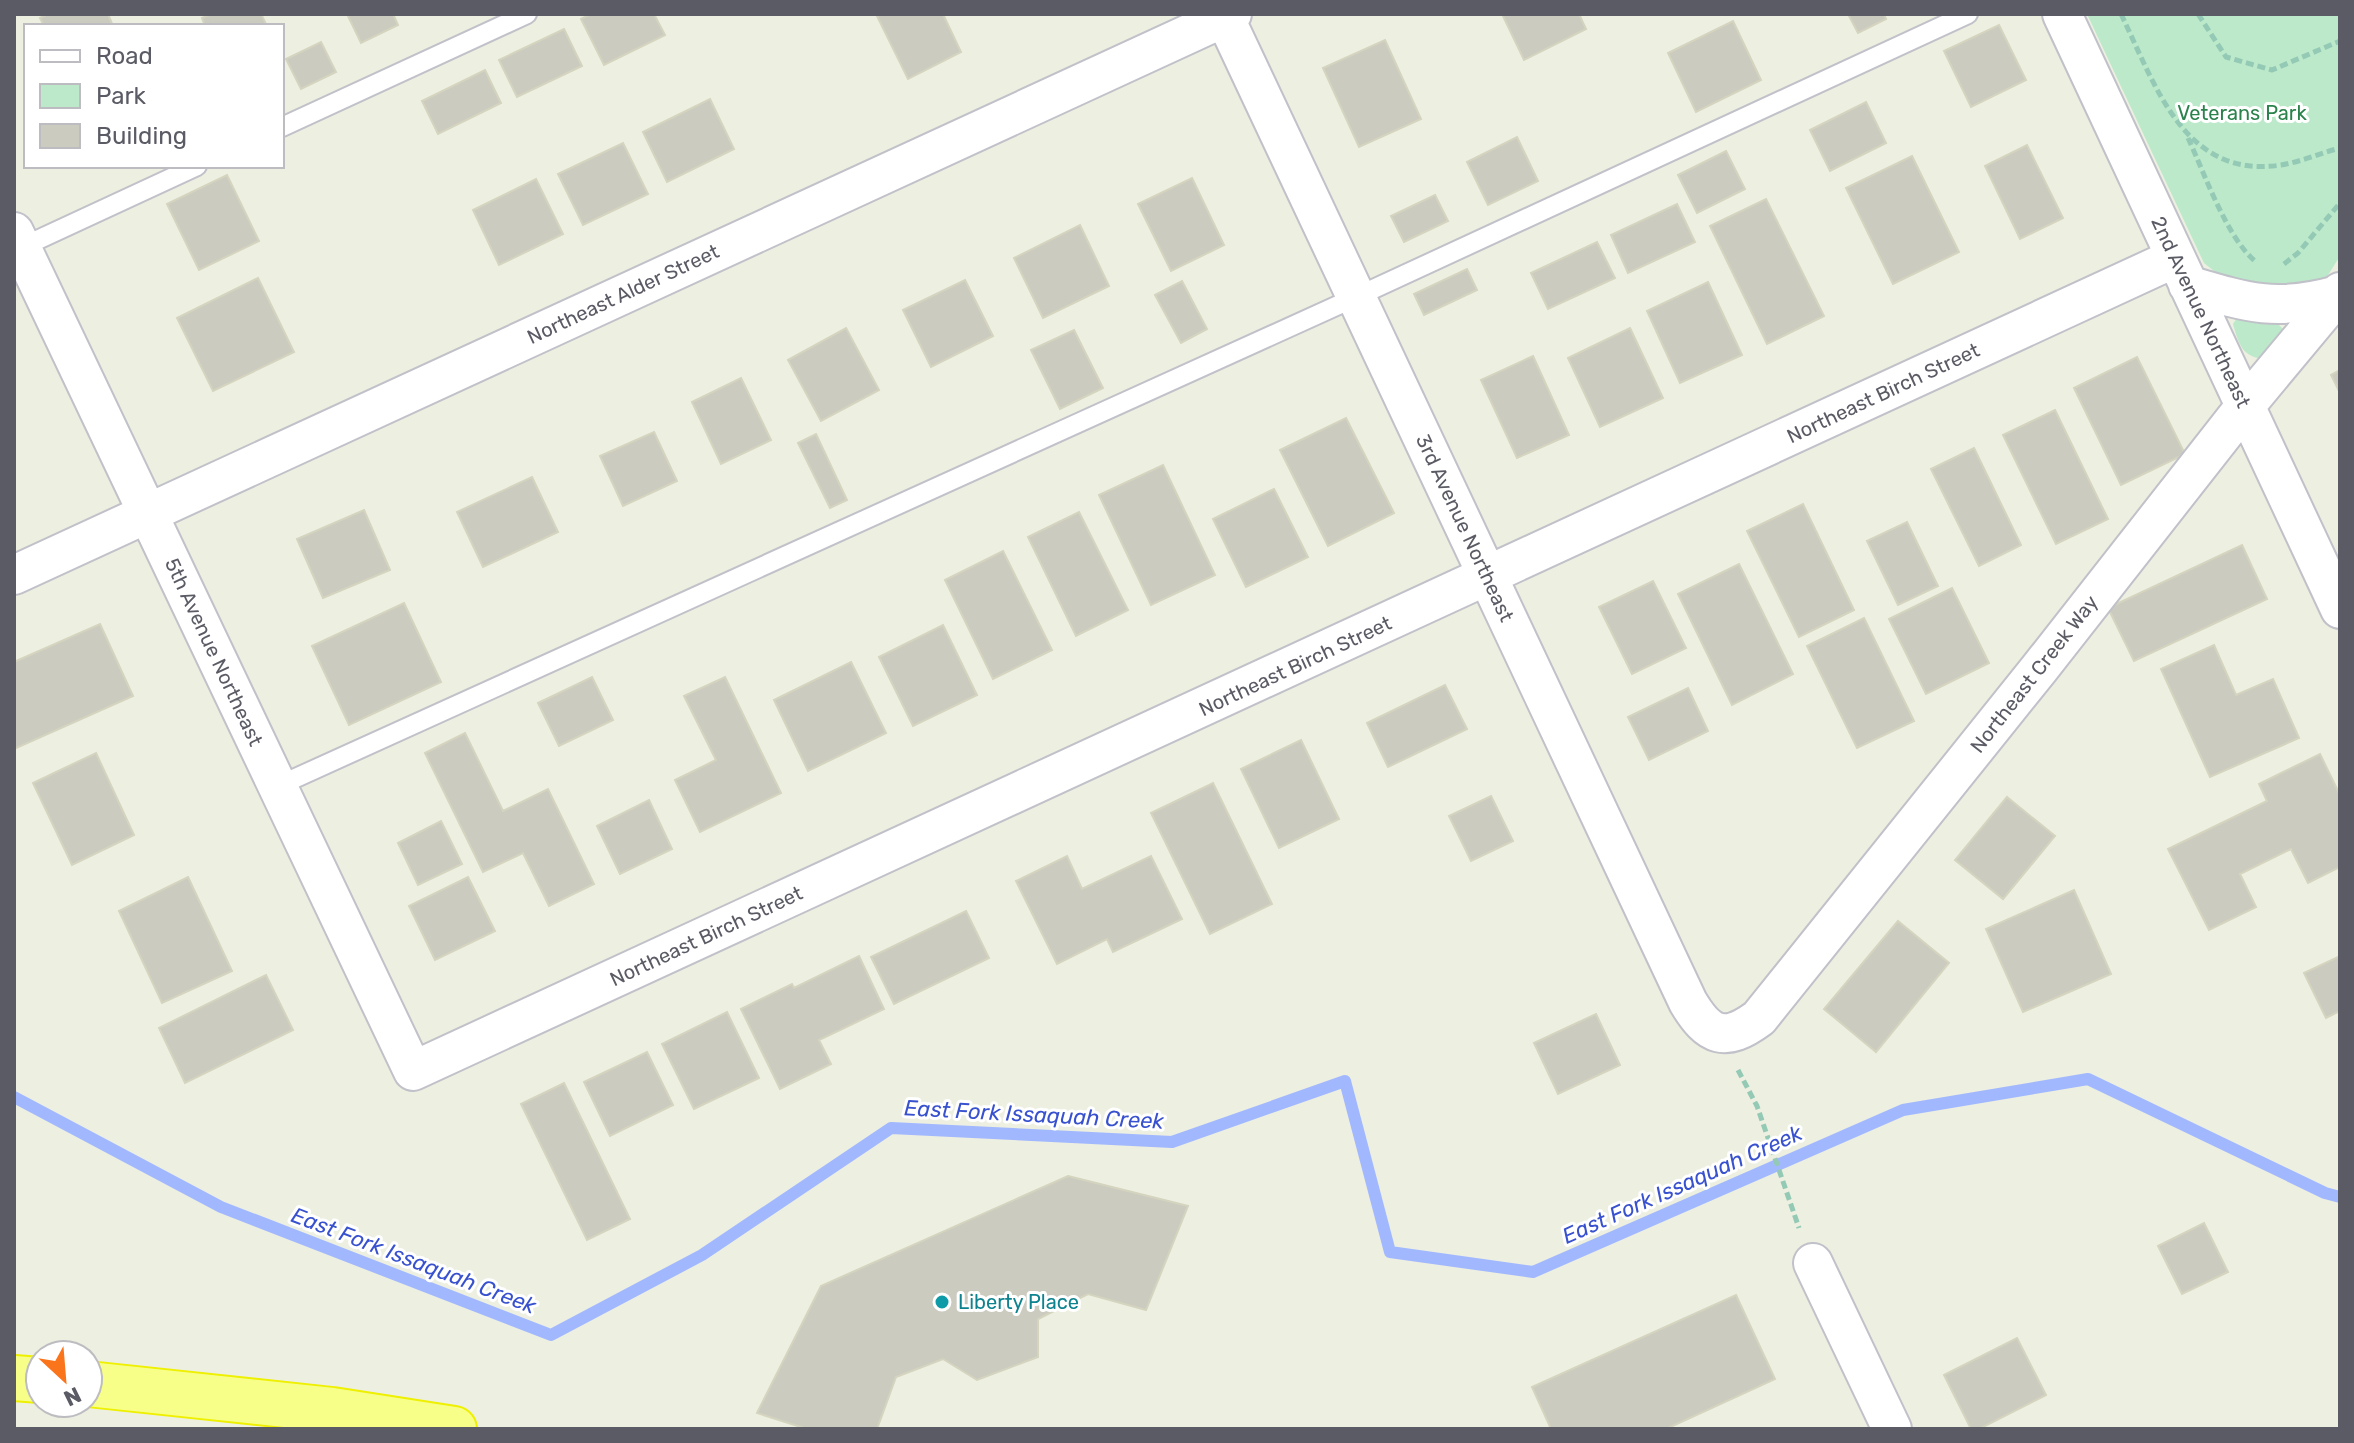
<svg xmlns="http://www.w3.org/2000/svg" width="2354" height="1443" font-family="Rubik,sans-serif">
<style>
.green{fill:#bbe9ca}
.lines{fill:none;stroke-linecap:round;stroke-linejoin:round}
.stream{stroke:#a1b8ff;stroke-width:12}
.building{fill:#cccbc0;stroke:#d4d4bf;stroke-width:2}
.service-casing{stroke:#c0c1c9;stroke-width:22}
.minor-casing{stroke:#c0c1c9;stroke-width:42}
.motorway-casing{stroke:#eef000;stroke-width:48}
.path{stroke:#94cab5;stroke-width:5;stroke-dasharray:8 4;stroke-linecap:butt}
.service{stroke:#fff;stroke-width:18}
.minor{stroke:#fff;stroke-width:38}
.motorway{stroke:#f7ff88;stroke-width:44}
.culture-dot{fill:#0f9aa8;stroke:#fff;stroke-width:3}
.labels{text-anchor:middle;stroke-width:6;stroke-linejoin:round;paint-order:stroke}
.park-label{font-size:20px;fill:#2b824c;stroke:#fff}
.street-label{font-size:20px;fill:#5a5b64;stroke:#fff}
.culture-label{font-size:20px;fill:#0d838f;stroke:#fff;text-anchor:start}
.water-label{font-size:22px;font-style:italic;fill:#3851ce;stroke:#fff}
</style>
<rect width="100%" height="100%" fill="#edefe1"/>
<path class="green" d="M2087 14H2340V256L2328 275 2316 286 2287 296 2228 282 2204 263Z
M2243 317 2278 324 2288 334 2270 360C2244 358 2240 349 2233 324L2237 318Z"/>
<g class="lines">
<path class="stream" d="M14 1097 221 1207 551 1335 702 1255 891 1128 1172 1142 1345 1081 1390 1252 1533 1272 1903 1110 2088 1079 2325 1193 2340 1197"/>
</g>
<path class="building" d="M48 14H108L113 26H44L40 18Z
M211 14H261L267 26H205L202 18Z
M347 14H393L398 25 361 43Z
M591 14H654L665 35 604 65 581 19Z
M876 14H943L961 52 908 79Z
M1502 14H1579L1586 29 1524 60Z
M1848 14H1884L1886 19 1858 33Z
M1733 21 1761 80 1696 112 1668 53Z
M1999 25 2026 80 1971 107 1944 51Z
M564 29 582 66 517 97 499 60Z
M1385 40 1421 119 1359 147 1323 68Z
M321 42 336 72 301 89 286 59Z
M485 70 501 103 438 134 422 101Z
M710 99 734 149 667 182 643 132Z
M1866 102 1886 143 1830 171 1810 130Z
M1517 137 1538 181 1488 205 1467 162Z
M623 143 648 194 583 225 558 174Z
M2027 145 2063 218 2020 239 1985 166Z
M1726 151 1745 189 1697 213 1678 175Z
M1912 156 1959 252 1893 284 1846 188Z
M227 175 259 241 199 270 167 204Z
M1192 178 1224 245 1171 271 1138 204Z
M536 179 563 234 499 265 473 210Z
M1435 195 1448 221 1404 242 1391 216Z
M1766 199 1824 316 1767 344 1710 226Z
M1677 204 1695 242 1628 273 1611 235Z
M1080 225 1109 286 1043 318 1014 258Z
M1597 242 1615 278 1548 309 1531 273Z
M1467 269 1477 290 1424 315 1414 294Z
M258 278 294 352 213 391 177 318Z
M965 280 993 336 931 367 903 310Z
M1182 281 1207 329 1181 343 1155 295Z
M1708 282 1742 355 1680 383 1647 311Z
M846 328 879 390 821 421 788 360Z
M1630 328 1663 398 1600 427 1568 358Z
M1074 330 1103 388 1060 409 1031 350Z
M1533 356 1569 435 1517 458 1481 380Z
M2137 357 2185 454 2121 485 2074 388Z
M2340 370V393L2331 375Z
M741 378 771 440 721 464 692 402Z
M2055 410 2108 519 2056 544 2003 435Z
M1346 418 1394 513 1328 546 1280 450Z
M654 432 677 481 623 506 600 456Z
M816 434 847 500 830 508 798 443Z
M1974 448 2021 545 1979 566 1931 469Z
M1163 465 1215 575 1151 605 1099 495Z
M532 477 558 532 483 567 457 512Z
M1274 489 1308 557 1246 587 1213 519Z
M1803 504 1854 610 1799 637 1747 531Z
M364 510 390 570 323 598 297 539Z
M1079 512 1128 610 1076 636 1028 537Z
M1907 522 1938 586 1898 605 1867 541Z
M2242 545 2267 599 2134 661 2108 608Z
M1003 551 1052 650 993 679 945 580Z
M1739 564 1793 674 1732 705 1678 594Z
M1653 581 1686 648 1632 674 1599 607Z
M1952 588 1989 663 1926 694 1889 619Z
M404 603 441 682 349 725 312 646Z
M1864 618 1914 721 1857 748 1807 646Z
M100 624 133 696 14 749V662Z
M943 625 977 695 913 726 879 657Z
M2214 645 2236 695 2273 679 2299 738 2210 777 2161 669Z
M851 662 886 733 808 771 774 700Z
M592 677 613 720 559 746 538 703Z
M725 677 781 793 700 832 675 780 716 760 684 696Z
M1445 685 1467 729 1388 767 1367 723Z
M1688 688 1708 731 1649 760 1628 717Z
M465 733 503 811 548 789 594 884 549 906 523 853 483 872 425 753Z
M1301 740 1339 819 1279 848 1241 769Z
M96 753 134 835 72 865 33 783Z
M2320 754 2340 795V867L2308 883 2291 849 2240 874 2256 907 2209 930 2168 849 2267 801 2259 784Z
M1213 783 1272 904 1210 934 1151 813Z
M1491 796 1513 841 1471 861 1449 816Z
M2007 797 2055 836 2003 899 1955 860Z
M649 800 672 849 620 874 597 826Z
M441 821 462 864 418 885 398 843Z
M1067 856 1082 889 1151 856 1182 919 1113 952 1107 939 1057 964 1016 881Z
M188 877 232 971 162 1003 119 911Z
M468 877 495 931 435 960 409 906Z
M2074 890 2111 974 2023 1012 1986 929Z
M966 911 989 958 894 1004 871 957Z
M1898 921 1949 963 1876 1052 1824 1009Z
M859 956 884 1009 819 1040 831 1064 780 1089 741 1009 792 984 794 988Z
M2340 956V1011L2326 1018 2304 973Z
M266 975 293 1030 185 1083 159 1028Z
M727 1012 759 1078 694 1109 662 1044Z
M1596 1014 1620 1065 1558 1094 1534 1043Z
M647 1052 673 1105 610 1136 584 1082Z
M564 1083 630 1219 587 1240 521 1104Z
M1068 1176 1188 1206 1146 1310 1088 1294 1038 1319V1357L977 1380 943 1359 896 1377 877 1429H807L757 1413 821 1286Z
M2204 1223 2228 1272 2182 1294 2158 1246Z
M1736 1295 1775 1379 1666 1429H1551L1532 1387Z
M2017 1338 2046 1395 1979 1429H1971L1944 1375Z"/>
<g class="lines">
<g class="service-casing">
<path id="service" d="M282 127 527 14
M18 249 197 166
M278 786 1356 297 1968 14"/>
</g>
<g class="minor-casing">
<path id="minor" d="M1223 14 1688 1002C1709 1037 1725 1043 1759 1018L2039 669 2246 405 2340 292
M2062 14 2340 609
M14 232 413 1071 2175 258
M2188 285C2248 303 2276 312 2338 295
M14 575 1232 14
M1813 1263 1892 1429"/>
</g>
<g class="motorway-casing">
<path id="motorway" d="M14 1378 40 1380
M88 1384 332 1410 454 1429"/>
</g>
<path class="path" d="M2121 14C2155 84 2184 180 2281 165 2300 162 2321 153 2340 148
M2198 14 2226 57 2272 70 2340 41
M2188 138C2205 174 2226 237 2256 262
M2284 264 2298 253 2340 203
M1738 1070 1757 1106 1799 1228"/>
<use href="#service" class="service"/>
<use href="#minor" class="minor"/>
<use href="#motorway" class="motorway"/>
</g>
<circle class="culture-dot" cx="942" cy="1302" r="8"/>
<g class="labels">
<g class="park-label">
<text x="2242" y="120">Veterans Park</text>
</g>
<g class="street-label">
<text transform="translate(623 294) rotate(-25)" y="7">Northeast Alder Street</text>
<text transform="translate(2201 312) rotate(65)" y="7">2nd Avenue Northeast</text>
<text transform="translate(1883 393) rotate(-25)" y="7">Northeast Birch Street</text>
<text transform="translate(1465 528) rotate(65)" y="7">3rd Avenue Northeast</text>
<text transform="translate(214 652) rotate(65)" y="7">5th Avenue Northeast</text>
<text transform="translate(1295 666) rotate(-25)" y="7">Northeast Birch Street</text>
<text transform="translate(2034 674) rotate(-52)" y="7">Northeast Creek Way</text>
<text transform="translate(706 936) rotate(-25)" y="7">Northeast Birch Street</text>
</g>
<g class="culture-label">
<text x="958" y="1309">Liberty Place</text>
</g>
<g class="water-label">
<text transform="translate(1034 1114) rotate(3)" y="8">East Fork Issaquah Creek</text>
<text transform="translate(1682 1184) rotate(-24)" y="8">East Fork Issaquah Creek</text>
<text transform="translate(414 1260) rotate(21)" y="8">East Fork Issaquah Creek</text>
</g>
</g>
<rect width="2354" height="1443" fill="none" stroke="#5a5b64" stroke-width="32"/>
<rect x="24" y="24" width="260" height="144" fill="#ffffff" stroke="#bdbdc1" stroke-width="2"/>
<rect x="40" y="50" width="40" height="12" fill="#ffffff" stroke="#bdbdc1" stroke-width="2"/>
<text x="96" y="64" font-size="24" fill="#5a5b64">Road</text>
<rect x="40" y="84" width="40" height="24" fill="#bbe9ca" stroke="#bdbdc1" stroke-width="2"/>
<text x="96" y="104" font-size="24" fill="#5a5b64">Park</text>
<rect x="40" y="124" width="40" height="24" fill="#cccbc0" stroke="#bdbdc1" stroke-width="2"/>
<text x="96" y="144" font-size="24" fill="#5a5b64">Building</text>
<g transform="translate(64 1379) rotate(154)"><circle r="38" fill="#ffffff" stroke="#bdbdc1" stroke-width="2"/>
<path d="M0-6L14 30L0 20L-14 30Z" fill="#fa741c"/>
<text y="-12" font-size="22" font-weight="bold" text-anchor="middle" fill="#5a5b64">N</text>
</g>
</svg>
